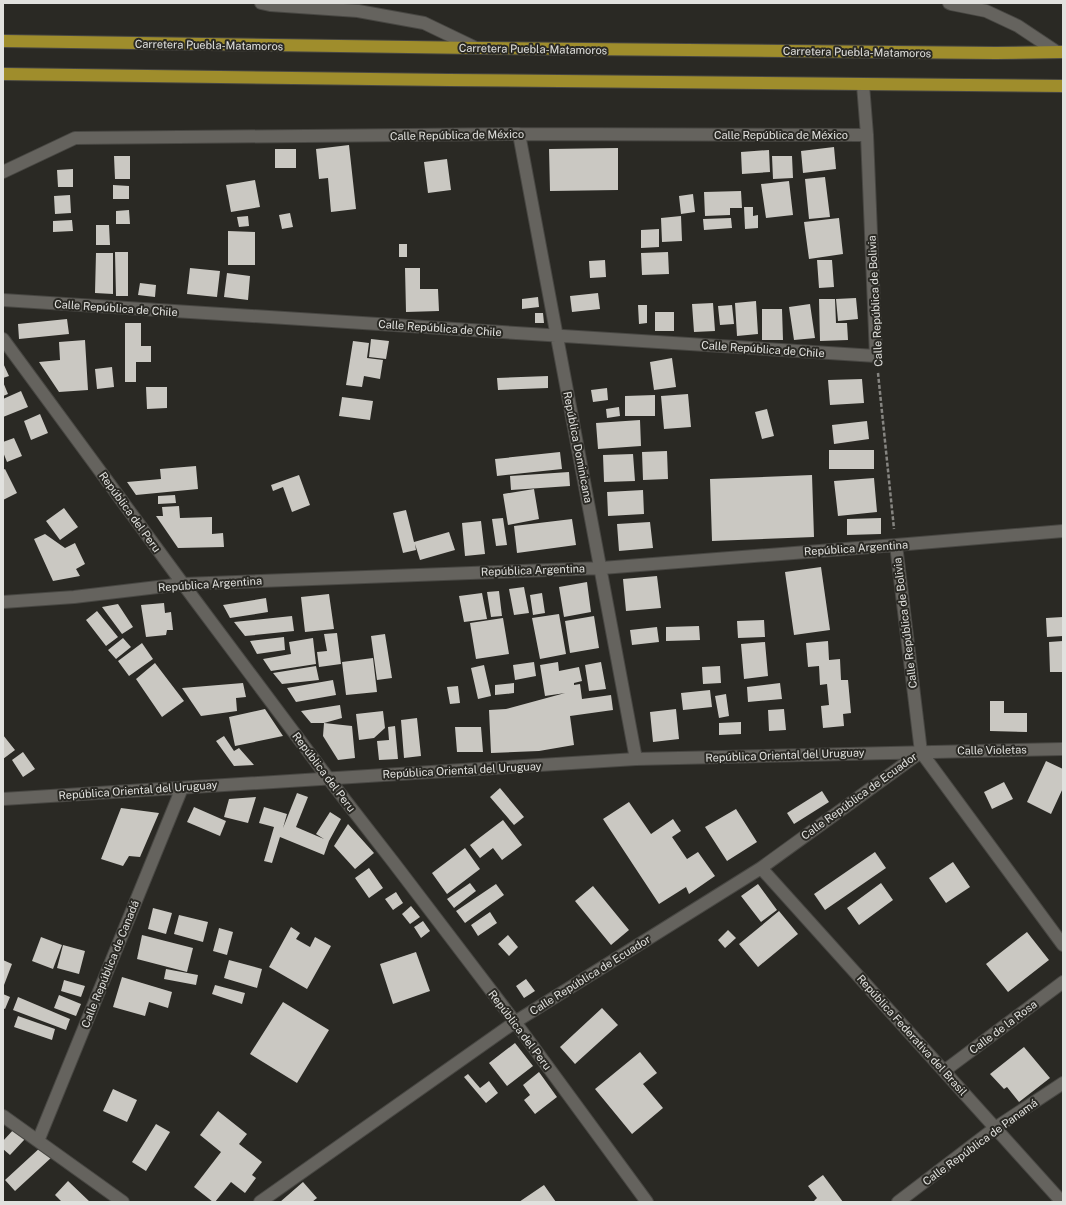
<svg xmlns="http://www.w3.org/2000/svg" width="1066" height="1205" font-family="'Public Sans',sans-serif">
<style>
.building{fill:#cac8c2}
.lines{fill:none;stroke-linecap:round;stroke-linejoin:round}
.minor-casing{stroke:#484743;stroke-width:14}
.major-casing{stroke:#484743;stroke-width:14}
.path{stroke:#868581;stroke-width:2.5;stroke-dasharray:4 2;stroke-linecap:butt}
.minor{stroke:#65635e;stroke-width:12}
.major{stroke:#9f8d2c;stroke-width:12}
.labels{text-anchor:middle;stroke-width:4;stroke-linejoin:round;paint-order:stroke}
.street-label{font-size:11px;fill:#e1e1de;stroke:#2a2924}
</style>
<rect width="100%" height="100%" fill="#2a2924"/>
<path class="building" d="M349 145 356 209 331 212 328 178 319 179 316 149Z
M834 147 836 169 803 173 801 151Z
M618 148V190L550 191 549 149Z
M275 149H296V168H275Z
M769 150 770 172 742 174 741 152Z
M114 156H130V179H115Z
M772 156H792L793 178 773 179Z
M447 159 451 190 428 193 424 162Z
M73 169V187H58L57 170Z
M825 177 830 217 809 219 805 179Z
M255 180 260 207 231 212 226 185Z
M789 181 793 215 766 218 761 184Z
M113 185 129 186V199H113Z
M741 191 742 208H730V215L705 216 704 192Z
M693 194 695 212 681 214 679 196Z
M70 195 71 213 55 214 54 196Z
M744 207H753V216L758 215V228L745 229Z
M129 210 130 224H116V211Z
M290 213 293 227 282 229 279 215Z
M248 216 249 226 239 227 237 217Z
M681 216 682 241 662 242 661 218Z
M731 218 732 228 704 230 703 219Z
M839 218 843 254 809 259 804 222Z
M72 220 73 231 53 232V221Z
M96 225H109L110 245H96Z
M659 229V247L641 248V230Z
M228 231 255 232V265H228Z
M399 244H407V257H399Z
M115 252H128V296H116Z
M668 252 669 274 642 275 641 253Z
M96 253H113V294L95 293Z
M605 260 606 277 590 278 589 261Z
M817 260H832L834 287 819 288Z
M190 268 220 271 217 297 187 294Z
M405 268H420V289H438L439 311 406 312Z
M227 273 250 276 248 300 224 297Z
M140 283 156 285 155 297 138 295Z
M598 293 600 309 572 312 570 296Z
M538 297 539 307 522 309V299Z
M856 298 858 319 838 321 836 299Z
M819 299H835L836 323H847L848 340 820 341Z
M756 301 758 334 737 336 735 303Z
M713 303 715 331 694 332 692 304Z
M810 304 815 338 794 340 789 307Z
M638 305H647V323L639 324Z
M732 305 734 324 720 325 718 306Z
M762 309H782L783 340H762Z
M655 312H674V331H655Z
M535 313H543L544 323H535Z
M67 319 69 334 19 339 18 324Z
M125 323H141V346H151V362H136V382H125Z
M371 339 389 341 386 359 369 357Z
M85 340 88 390 59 392 39 362 60 360 59 342Z
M353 341 369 343 367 358 383 360 380 379 364 376 362 387 346 385Z
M672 358 676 387 654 390 650 362Z
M3 363 9 376 3 378Z
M112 367 114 387 97 389 95 369Z
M548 376V388L498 390 497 378Z
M862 379 864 403 830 405 828 380Z
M3 382 8 394 3 396Z
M146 387H167V408L147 409Z
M607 388 608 400 593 402 591 390Z
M21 391 28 407 3 417V399Z
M688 394 691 427 664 429 661 396Z
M655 395V416H625V396Z
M342 397 373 401 370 420 339 416Z
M619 407 620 416 607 418 606 409Z
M767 409 774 436 762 439 755 412Z
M40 414 48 433 31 440 24 421Z
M640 420 641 446 598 449 596 423Z
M867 421 869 439 834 444 832 425Z
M14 438 22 456 7 462 3 452V442Z
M829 450H874V469H829Z
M667 451 668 479 643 480 642 452Z
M560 452 562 469 497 476 495 459Z
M633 454 635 481 604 482 603 455Z
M196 466 198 489 136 495 127 482 161 479 160 469Z
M5 469 17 493 3 500V470Z
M569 472 570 486 511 490 510 476Z
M299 475 310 505 292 512 283 487 273 491 271 485Z
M812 475 814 537 712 541 710 479Z
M874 478 877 512 838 516 834 481Z
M534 489 539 519 508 525 503 494Z
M643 490 644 514 608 516 607 492Z
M175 495 176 503 158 504V496Z
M179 506 180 518 212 517V534L223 533 224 547 178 548 156 516H163L162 507Z
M64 508 78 527 60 540 46 521Z
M406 510 414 542 449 532 455 550 420 560 415 544 416 550 403 553 393 513Z
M503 518 507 545 496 546 492 519Z
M881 518V534L847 535V519Z
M572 519 576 545 517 553 514 526Z
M481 521 485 554 465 556 462 523Z
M650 522 653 548 619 551 617 524Z
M45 534 65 548 75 543 85 564 76 569 80 576 53 581 34 539Z
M821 567 830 630 794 635 785 572Z
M657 576 661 608 626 611 623 579Z
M587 582 591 612 564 617 559 587Z
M524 587 529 613 514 615 509 589Z
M499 591 502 616 491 617 487 592Z
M482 593 487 619 464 622 459 596Z
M542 593 545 613 533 615 530 595Z
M329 594 334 629 305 632 301 597Z
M266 598 268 612 230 618 223 605Z
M164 603 165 613 171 612 173 630H167L166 635 146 637 141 605Z
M118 604 133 627 122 634 102 607Z
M97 611 118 637 106 646 86 620Z
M559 614 566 654 540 659 532 618Z
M292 616 294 631 245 636 234 622Z
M594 616 599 648 570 653 565 621Z
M1063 617V636L1047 637 1046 618Z
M503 618 509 654 476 659 470 623Z
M764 620 765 637 738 638 737 621Z
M699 626 700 640 666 641V627Z
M657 627 659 642 632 645 630 630Z
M337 633 341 664 319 667 317 652 327 651 324 634Z
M385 634 392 678 377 680 371 636Z
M284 637 285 650 257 654 250 641Z
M123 638 131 647 116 659 108 650Z
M313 638 316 664 271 671 263 659 291 654 289 642Z
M828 641 829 660 840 659 841 680H848L851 713 843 714 844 726 823 728 821 706 829 705 827 684 820 685 819 666 808 667 806 643Z
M1063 641V672H1050L1049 642Z
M765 642 768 676 744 679 741 644Z
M142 643 153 659 129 676 118 661Z
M373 658 377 692 346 695 342 662Z
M534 662 536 676 515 680 513 665Z
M558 662 559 671 579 667 582 681 574 683V685L580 684 582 699 611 695 613 710 570 716 574 745 539 751 491 753 489 710 506 709 565 693 545 696 540 665Z
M601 662 606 689 589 691 585 665Z
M155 663 184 701 162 717 136 679Z
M484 665 491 696 478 699 471 668Z
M316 666 319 680 282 684 273 673Z
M720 666 721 683 703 684 702 667Z
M333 680 336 695 296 702 287 688Z
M243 683 246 697 236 698 237 711 201 716 182 688Z
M514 683V693L495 695V685Z
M780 683 782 699 748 702 747 687Z
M458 686 460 703 450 704 447 687Z
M710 690 712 707 683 710 681 693Z
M726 694 729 716 719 718 715 696Z
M990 701H1004V713H1027V732L990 731Z
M340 705 342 718 324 723H311L301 711Z
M265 709 283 736 235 746 229 717Z
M676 709 679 739 653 742 650 712Z
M784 709 786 730 769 731 768 710Z
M383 711 385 728 374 738 359 740 356 714Z
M417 718 421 756 404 758 401 720Z
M741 722V734L719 735V723Z
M324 723 352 726 355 758 338 760 323 736Z
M395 726 398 759 379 760 377 741 389 740 388 727Z
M455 727H481L483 752H457Z
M3 735 15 750 3 759Z
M224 736 234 751 239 748 254 765 234 766 216 741Z
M23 752 35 769 23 777 12 760Z
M1046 761 1063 769V788L1051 814 1027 802Z
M1004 782 1013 799 992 809 984 792Z
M500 788 524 817 514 825 490 797Z
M822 791 829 802 794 824 787 813Z
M297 793 308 797 296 827 324 839 316 834 330 812 341 819 329 841 324 855 280 837 272 863 264 861 274 827 259 823 264 807 287 814 283 828Z
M256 797 248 823 224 817 229 799Z
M629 802 651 834 673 819 681 831 672 837 687 859 698 852 715 876 689 894 686 887 659 904 603 819Z
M194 807 226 821 220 836 187 822Z
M121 808 159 813 140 857 129 856 123 866 101 859Z
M736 809 757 842 727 861 705 827Z
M503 820 522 845 502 860 493 848 480 858 470 845Z
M348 824 374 853 355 869 334 846Z
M465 848 480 869 447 894 432 873Z
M875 852 886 868 825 910 814 894Z
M953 862 970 887 946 903 929 878Z
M369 868 383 888 369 898 355 878Z
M470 883 476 891 454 908 447 899Z
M881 883 893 900 859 925 847 908Z
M496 884 504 895 465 923 456 911Z
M758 884 777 910 761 922 741 896Z
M593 886 629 930 611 945 575 901Z
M396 892 403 903 393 910 385 899Z
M411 906 420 917 410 924 402 914Z
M153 908 172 913 166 934 148 929Z
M779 911 798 934 758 967 739 944Z
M490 912 497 923 478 936 471 925Z
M179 915 208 922 203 942 174 934Z
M423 921 430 931 421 938 414 927Z
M291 927 300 933 296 939 310 947 315 937 331 946 307 989 269 967Z
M219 928 233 932 227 955 213 951Z
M728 930 736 938 725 948 718 940Z
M1027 932 1049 960 1008 992 986 964Z
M142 935 193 948 187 972 137 959Z
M508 935 518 947 509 956 498 944Z
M41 937 62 945 53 969 32 961Z
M63 945 85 951 79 974 57 968Z
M416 952 430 991 393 1004 380 964Z
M3 960 12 964 4 985H3Z
M229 960 262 969 257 988 224 978Z
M166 969 198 975 196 985 164 979Z
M122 977 172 992 168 1008 149 1002 145 1016 113 1007Z
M526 979 535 991 524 998 516 986Z
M64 980 85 986 81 997 61 991Z
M215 985 245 993 242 1004 212 994Z
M3 994 10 997 5 1009 3 1008Z
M59 995 81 1004 76 1016 54 1008Z
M18 997 70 1019 66 1030 13 1010Z
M283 1002 329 1030 297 1083 250 1054Z
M602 1008 618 1025 575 1064 560 1047Z
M18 1016 55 1029 52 1040 14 1027Z
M515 1043 533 1066 507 1086 489 1063Z
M1024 1047 1050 1078 1019 1102 1007 1087 1004 1089 990 1074Z
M640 1052 657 1073 643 1084 663 1108 632 1134 595 1089Z
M539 1072 557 1097 535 1114 524 1100 530 1095 523 1085Z
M468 1074 480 1088 489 1081 498 1093 486 1103 464 1077Z
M113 1089 137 1100 127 1122 103 1111Z
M218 1111 247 1134 239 1144 262 1162 252 1175 256 1178 245 1193 231 1182 215 1202H213L194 1187 221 1152 200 1135Z
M156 1124 170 1132 146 1171 132 1162Z
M14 1129 25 1139 10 1155 3 1149V1141Z
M42 1146 52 1157 15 1191 5 1180Z
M823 1175 843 1202H813L817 1198 808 1186Z
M68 1181 90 1202H62L55 1195Z
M303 1182 317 1198 312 1202H280Z
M544 1185 556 1202H519Z"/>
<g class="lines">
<g class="minor-casing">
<path id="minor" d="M261 3 270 5 358 11 424 23 476 48
M949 3 951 4 986 11 1018 26 1057 52
M519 134C558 343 599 551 636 759
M3 172 75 138 519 134 867 135
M3 300 876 356 867 135 863 85
M3 339 183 584 328 778 394 863 515 1022 647 1202
M896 545 921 752 1063 945
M3 602 74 597 183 584 602 568 896 545 1063 531
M3 799 636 759 1063 749
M761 868 1062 1202
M944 1071 1063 982
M3 1116 123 1202
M38 1141 182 788
M260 1202 515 1022 761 868 921 752
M898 1202 995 1128 1063 1083"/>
</g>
<g class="major-casing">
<path id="major" d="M3 41 476 48 996 53 1063 52
M3 74 449 80 1063 86"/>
</g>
<path class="path" d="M878 373 894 529"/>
<use href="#minor" class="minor"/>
<use href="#major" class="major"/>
</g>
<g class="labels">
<g class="street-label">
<text transform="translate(209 45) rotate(1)" y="4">Carretera Puebla-Matamoros</text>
<text transform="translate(533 49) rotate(1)" y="4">Carretera Puebla-Matamoros</text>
<text transform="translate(857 52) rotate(1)" y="4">Carretera Puebla-Matamoros</text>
<text transform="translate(457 135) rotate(-1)" y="4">Calle República de México</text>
<text x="781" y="139">Calle República de México</text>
<text transform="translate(875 301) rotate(-93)" y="4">Calle República de Bolivia</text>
<text transform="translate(116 308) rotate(4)" y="4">Calle República de Chile</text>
<text transform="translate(440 328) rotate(4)" y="4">Calle República de Chile</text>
<text transform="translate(763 349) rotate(4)" y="4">Calle República de Chile</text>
<text transform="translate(578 447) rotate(79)" y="4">República Dominicana</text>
<text transform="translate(130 512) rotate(54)" y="4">República del Peru</text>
<text transform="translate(856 548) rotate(-4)" y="4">República Argentina</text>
<text transform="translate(533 570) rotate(-2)" y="4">República Argentina</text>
<text transform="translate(210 584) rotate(-4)" y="4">República Argentina</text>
<text transform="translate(905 623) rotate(-97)" y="4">Calle República de Bolivia</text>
<text transform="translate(992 750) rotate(-1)" y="4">Calle Violetas</text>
<text transform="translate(785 755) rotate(-2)" y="4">República Oriental del Uruguay</text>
<text transform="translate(462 770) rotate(-3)" y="4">República Oriental del Uruguay</text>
<text transform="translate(324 772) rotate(53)" y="4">República del Peru</text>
<text transform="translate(138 790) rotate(-4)" y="4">República Oriental del Uruguay</text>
<text transform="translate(859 796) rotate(-36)" y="4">Calle República de Ecuador</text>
<text transform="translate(110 964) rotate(-68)" y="4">Calle República de Canadá</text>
<text transform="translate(590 975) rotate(-32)" y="4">Calle República de Ecuador</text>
<text transform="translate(1003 1027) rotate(-37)" y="4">Calle de la Rosa</text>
<text transform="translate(520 1030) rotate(53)" y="4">República del Peru</text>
<text transform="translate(912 1035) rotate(48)" y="4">República Federativa del Brasil</text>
<text transform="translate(980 1142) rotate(-36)" y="4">Calle República de Panamá</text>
</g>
</g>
<rect width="1066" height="1205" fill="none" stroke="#e1e1de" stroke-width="8"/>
</svg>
